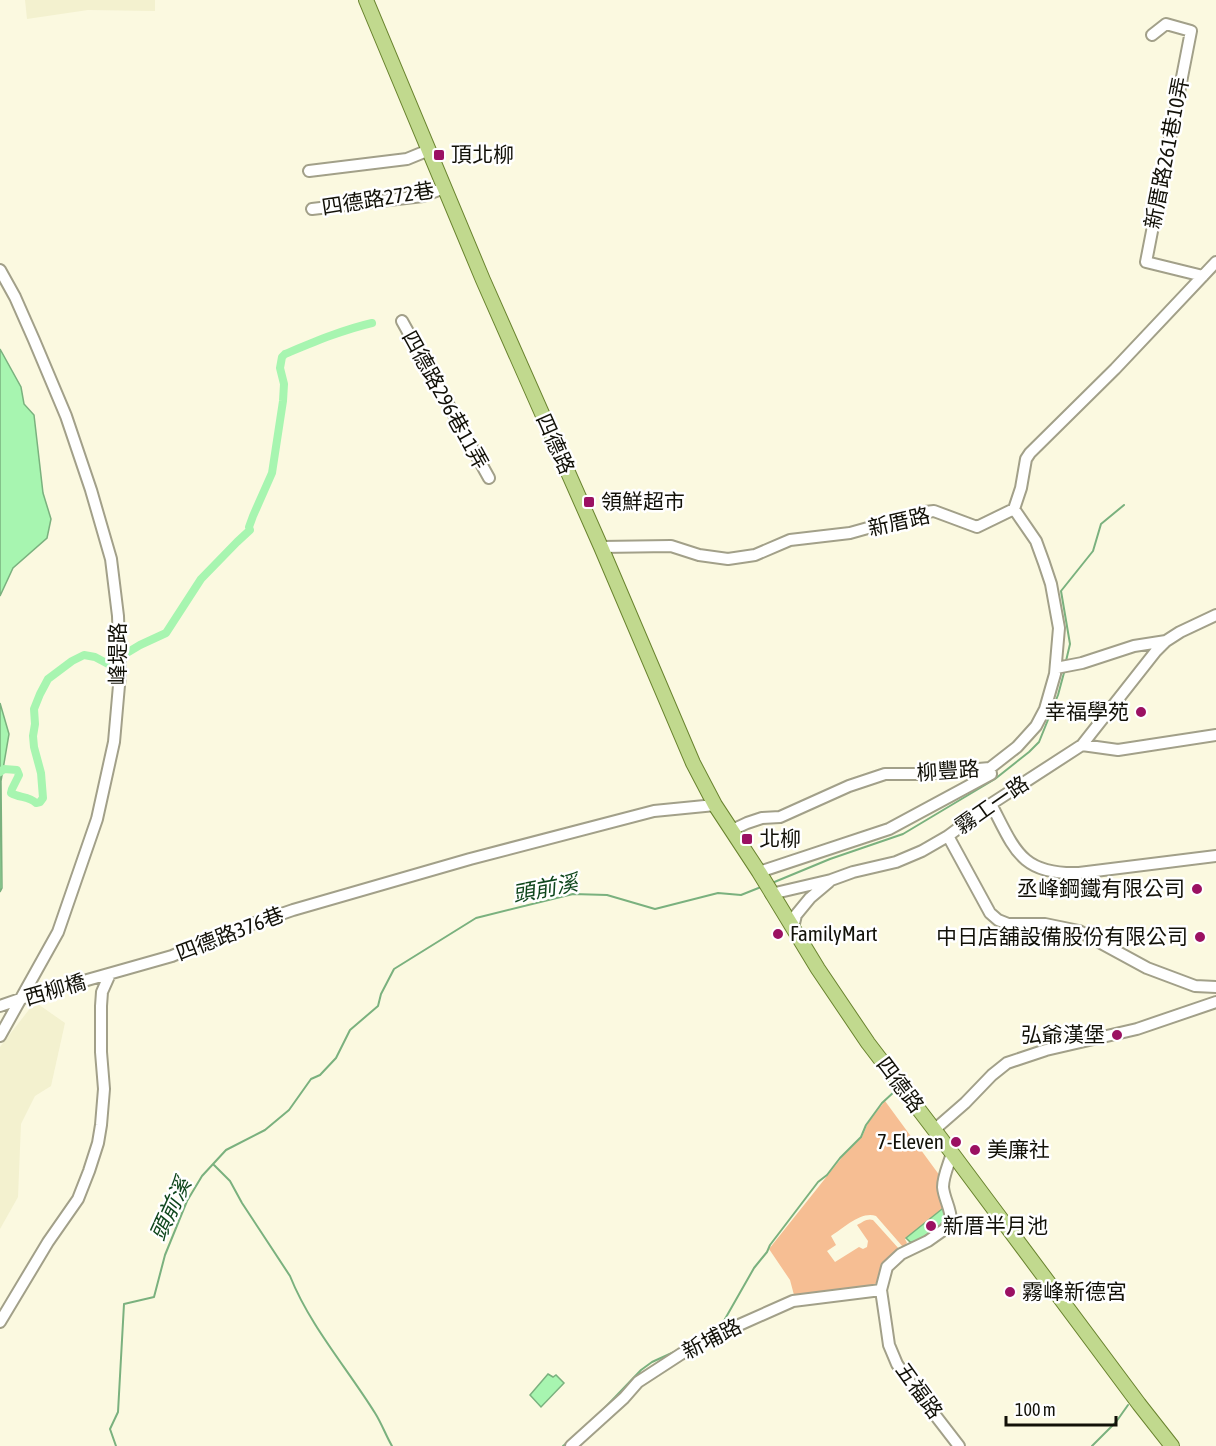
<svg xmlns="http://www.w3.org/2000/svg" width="1216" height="1446" font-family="'Asap Condensed','Noto Sans TC',sans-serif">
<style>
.built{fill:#f3f1cf}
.green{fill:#f6be93}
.water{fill:#a7f5b0;stroke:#7ab17e;stroke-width:1.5}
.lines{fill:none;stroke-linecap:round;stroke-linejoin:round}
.stream{stroke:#7ab17e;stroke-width:2}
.canal{stroke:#a7f5b0;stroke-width:8}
.minor-casing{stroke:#a2a089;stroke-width:14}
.major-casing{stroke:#69832e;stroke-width:16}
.minor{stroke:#fff;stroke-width:10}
.major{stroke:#c1d98e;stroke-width:14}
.poi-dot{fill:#9b1162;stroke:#fff;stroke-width:2}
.labels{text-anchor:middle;stroke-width:5;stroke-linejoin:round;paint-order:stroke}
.street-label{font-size:21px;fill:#121108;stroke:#fff}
.poi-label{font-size:21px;fill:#121108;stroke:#fff;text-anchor:start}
.water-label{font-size:22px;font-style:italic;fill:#0e461c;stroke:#fff}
</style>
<rect width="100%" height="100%" fill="#fbf9e0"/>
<path class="built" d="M25 0H155V11L88 10 27 19Z
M35 1002 65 1023 51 1086 35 1096 21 1124 18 1197 0 1229V1047Z"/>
<path class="green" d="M885 1101 940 1176 947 1205 905 1239 907 1243 903 1247 876 1216C861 1211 844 1228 831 1236L836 1245 827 1251 835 1262 859 1247 863 1249 867 1247 868 1241 857 1225C863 1222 867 1218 873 1220L900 1250 881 1266 878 1282 872 1286 794 1295 790 1280 769 1249 843 1156 862 1137 868 1123Z"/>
<path class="water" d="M0 349 21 387 24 404 34 415 43 493 51 519 47 538 13 568 0 596Z
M0 703 9 734 1 781 2 888 0 892Z
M947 1205C950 1219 938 1229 928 1236 924 1238 919 1242 914 1242 910 1243 909 1241 906 1238Z
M548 1374 553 1377 556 1375 564 1383 541 1407 530 1395Z"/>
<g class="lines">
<path class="stream" d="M1066 661 1070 644 1061 591 1093 551 1101 524 1124 505
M772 883 830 859 903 834 995 779 1029 752 1039 742 1058 695 1065 669
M213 1164 230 1181 242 1203 290 1276C310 1326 347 1368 375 1413 382 1424 386 1436 392 1446
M597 1416 641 1370 652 1362 674 1352 705 1333 721 1326 754 1268 767 1252 770 1245 818 1182 827 1175 840 1158 861 1137 866 1125 882 1103 895 1091
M116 1446 110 1429 118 1412 124 1304 154 1297 165 1255 187 1201 202 1176 226 1150 265 1130 289 1110 311 1079 320 1075 336 1058 350 1030 378 1006 381 994 394 969 476 918 573 894 607 895 655 909 718 893 741 895 761 887
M563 1446 568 1442
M1092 1446 1116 1422 1128 1405"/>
<path class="canal" d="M125 654 140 645 166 633 201 579 237 542 250 530 249 527 253 516 272 473 283 401 284 384 280 368 282 357 285 354C314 342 342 330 372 323
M0 772 4 769 17 770 19 775 12 789 11 793C19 798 29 796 36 803L40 802 43 798 41 773 34 747 33 736 35 724 34 709 40 694 48 679 72 661 84 655 95 657 110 665 114 663"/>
<g class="minor-casing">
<path id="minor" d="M1152 35 1166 24 1191 31 1146 262 1203 276
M309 171 407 159 429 150
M312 209 423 196 444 188
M0 270 15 297 34 340 66 416 91 490 111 559 118 616 120 674 114 742 97 819 58 932 0 1036
M402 321 489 478
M601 547 671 546 699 555 728 559 755 555 790 540 850 533 925 512 934 511 977 527 1014 509 1021 488 1026 459 1030 453 1115 369 1216 262
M1056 668 1082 663 1134 646 1166 641 1180 632 1216 615
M1082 745 1118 750 1216 735
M991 804C1015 850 1021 875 1079 873L1216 856
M732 830 747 823 762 818 780 817 849 786 885 774H919L990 768 1017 747 1036 726 1045 709 1055 674 1059 628 1051 584 1044 563 1036 541 1014 509
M948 836 990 913 998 920 1008 924H1045L1079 931 1147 968 1195 986 1216 987
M759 872 889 829 991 774 990 768
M771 894 831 880 853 872 896 862 922 851 948 836 991 804 1082 745 1156 651 1166 641
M793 928 796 915 810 898 829 882
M0 1006 20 999 172 956 223 934 293 910 470 859 654 811 715 805
M934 1130 965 1103 992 1075 1007 1063 1046 1050 1137 1029 1216 1002
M952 1153C949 1164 943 1176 943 1187 944 1199 951 1208 951 1221L945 1229 928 1241 901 1254 887 1267 881 1290 886 1324 889 1345 897 1364 905 1376 959 1446
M0 1322 48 1242 78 1199 89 1171 98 1143 101 1125 104 1089 101 1052V1006L102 992 110 974
M571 1446 624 1398 638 1382 681 1354 739 1325 793 1301 881 1290"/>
</g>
<g class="major-casing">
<path id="major" d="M366 0 483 280 601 547 693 763 715 805 759 872 818 969 868 1043 952 1153 1139 1404 1172 1446"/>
</g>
<use href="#minor" class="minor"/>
<use href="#major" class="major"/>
</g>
<g class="poi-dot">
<rect x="433" y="149" width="12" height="12" rx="3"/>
<rect x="583" y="496" width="12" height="12" rx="3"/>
<circle cx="1141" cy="712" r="6"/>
<rect x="741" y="833" width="12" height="12" rx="3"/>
<circle cx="1197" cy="889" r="6"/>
<circle cx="778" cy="934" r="6"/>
<circle cx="1200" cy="937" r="6"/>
<circle cx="1117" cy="1035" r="6"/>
<circle cx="956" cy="1142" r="6"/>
<circle cx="975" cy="1150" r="6"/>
<circle cx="931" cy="1226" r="6"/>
<circle cx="1010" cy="1292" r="6"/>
</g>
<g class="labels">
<g class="street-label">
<text transform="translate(1167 153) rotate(-79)" y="7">新厝路261巷10弄</text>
<text transform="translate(378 199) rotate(-9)" y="7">四德路272巷</text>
<text transform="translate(445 400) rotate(61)" y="7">四德路296巷11弄</text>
<text transform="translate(555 444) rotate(66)" y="7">四德路</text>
<text transform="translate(899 522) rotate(-13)" y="7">新厝路</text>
<text transform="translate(118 654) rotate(-90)" y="7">峰堤路</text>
<text transform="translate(948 771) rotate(-4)" y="7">柳豐路</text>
<text transform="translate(992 805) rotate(-35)" y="7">霧工一路</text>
<text transform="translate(230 934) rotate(-21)" y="7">四德路376巷</text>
<text transform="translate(55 990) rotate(-16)" y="7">西柳橋</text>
<text transform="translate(900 1085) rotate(53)" y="7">四德路</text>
<text transform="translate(712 1339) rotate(-27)" y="7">新埔路</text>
<text transform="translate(919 1391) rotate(54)" y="7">五福路</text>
</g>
<g class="poi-label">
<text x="451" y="162">頂北柳</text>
<text x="601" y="509">領鮮超市</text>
<text x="1129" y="719" text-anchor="end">幸福學苑</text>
<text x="759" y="846">北柳</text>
<text x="1185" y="896" text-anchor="end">丞峰鋼鐵有限公司</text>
<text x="790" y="941">FamilyMart</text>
<text x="1188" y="944" text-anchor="end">中日店舖設備股份有限公司</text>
<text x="1105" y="1042" text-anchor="end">弘爺漢堡</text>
<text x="944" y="1149" text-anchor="end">7-Eleven</text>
<text x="987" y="1157">美廉社</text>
<text x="943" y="1233">新厝半月池</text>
<text x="1022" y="1299">霧峰新德宮</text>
</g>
<g class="water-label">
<text transform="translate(545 888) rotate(-11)" y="8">頭前溪</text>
<text transform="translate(170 1209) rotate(-65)" y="8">頭前溪</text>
</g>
</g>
<path d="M1006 1416v9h110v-9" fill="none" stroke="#121108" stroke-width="3"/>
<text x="1015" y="1416" font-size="18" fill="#121108" stroke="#ffffff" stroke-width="4.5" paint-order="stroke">100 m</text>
</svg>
